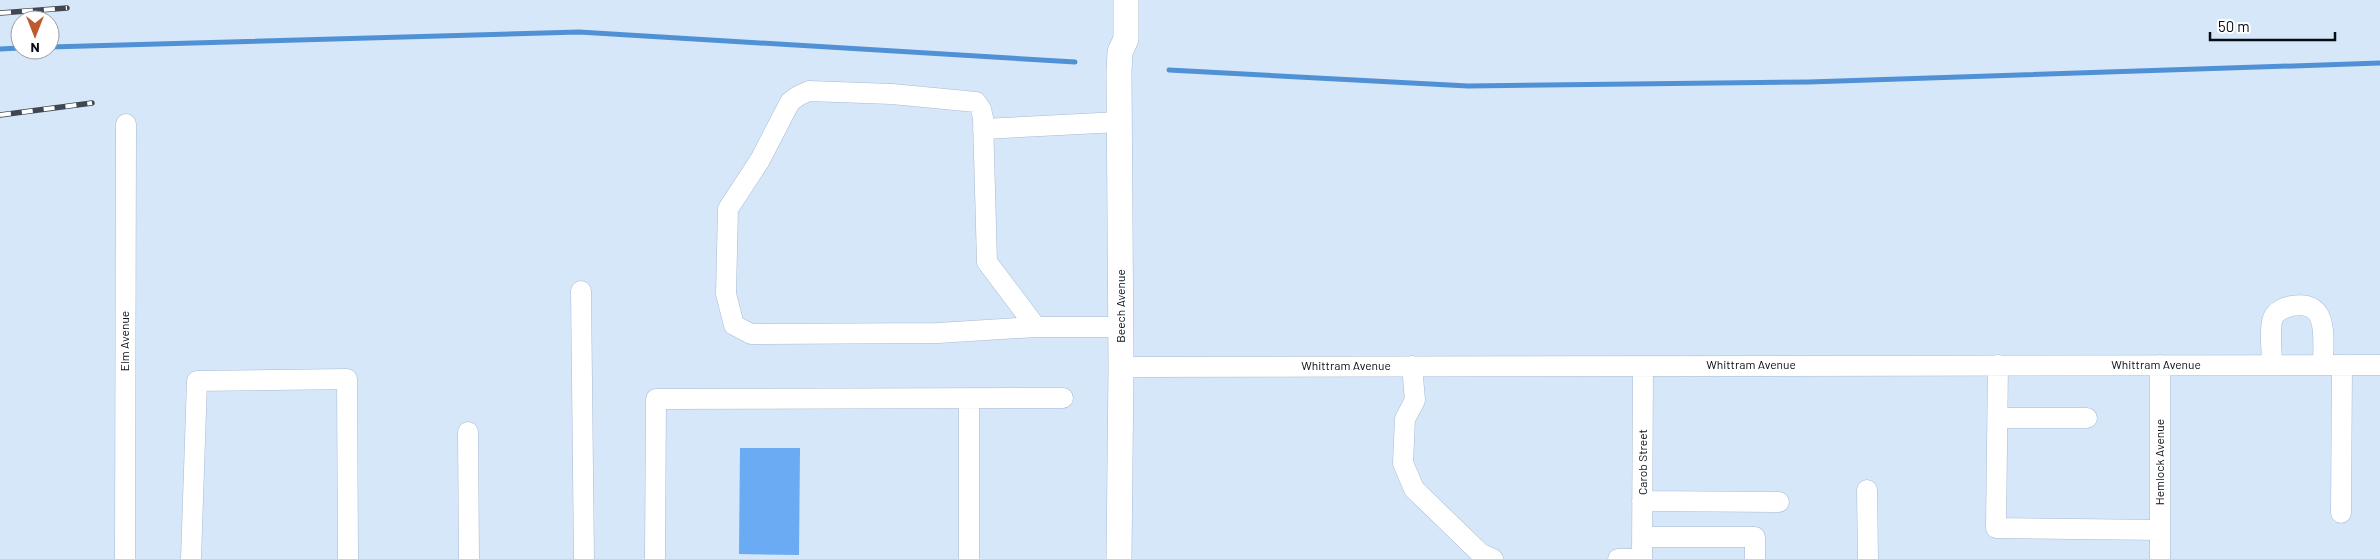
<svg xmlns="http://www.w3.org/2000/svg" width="2380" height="559" font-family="Barlow,sans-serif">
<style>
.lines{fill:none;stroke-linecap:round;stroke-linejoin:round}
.stream{stroke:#5091d6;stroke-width:5}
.building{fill:#6aabf3}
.minor-casing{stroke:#a7bad1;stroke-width:21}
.major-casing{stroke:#a7bad1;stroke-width:26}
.minor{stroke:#fff;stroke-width:20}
.major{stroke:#fff;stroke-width:25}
.rail-casing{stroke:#3f4852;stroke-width:5.5}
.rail{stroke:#fff;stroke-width:4;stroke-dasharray:11;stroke-linecap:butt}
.labels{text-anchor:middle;stroke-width:4;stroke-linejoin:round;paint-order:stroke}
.street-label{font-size:12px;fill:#070d14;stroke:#fff}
</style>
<rect width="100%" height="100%" fill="#d7e7fa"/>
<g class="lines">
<path class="stream" d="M50 47 579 32 1075 62
M0 49 20 48
M1169 70 1468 86 1809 82 2380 63"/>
</g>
<path class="building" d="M740 448H800L799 555 739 554Z"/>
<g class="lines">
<g class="minor-casing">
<path id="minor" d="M983 129 1119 122
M581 291 584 559
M1036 327 938 333 751 334 734 325 726 294 728 209 760 160 790 102 798 96 809 91 892 94 976 102 981 109 983 118 987 262 1036 327H1121
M1998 365 1996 528 2160 530
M2160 365V559
M2272 365C2272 353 2269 328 2273 318 2276 311 2285 307 2292 306 2330 299 2323 339 2323 365
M1412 366 1415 400 1405 419 1403 463 1414 489 1480 553 1493 559
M1121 367 2380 365
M969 398V559
M1998 418H2087
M468 432 469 559
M1867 490 1868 559
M1642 501 1779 502
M2341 513 2342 365
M1642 537H1755V559
M125 559 126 124
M191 559 197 381 347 379 348 559
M655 559 656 399 1063 398
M1618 559 1642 558
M1642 559 1643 366"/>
</g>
<g class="major-casing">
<path id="major" d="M1119 559 1121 367 1119 72 1120 52 1126 39V0"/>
</g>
<use href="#minor" class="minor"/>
<use href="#major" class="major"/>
<g class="rail-casing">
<path id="rail" d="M0 13 67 8
M0 115 92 103"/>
</g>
<use href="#rail" class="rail"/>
</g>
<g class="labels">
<g class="street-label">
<text transform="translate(1121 306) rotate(-90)" y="4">Beech Avenue</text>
<text transform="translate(125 341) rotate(-90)" y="4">Elm Avenue</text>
<text x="1751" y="369">Whittram Avenue</text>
<text x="2156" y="369">Whittram Avenue</text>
<text x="1346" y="370">Whittram Avenue</text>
<text transform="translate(1643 462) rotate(-90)" y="4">Carob Street</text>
<text transform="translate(2160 462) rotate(-90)" y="4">Hemlock Avenue</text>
</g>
</g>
<g transform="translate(35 35) rotate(180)"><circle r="24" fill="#ffffff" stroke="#9c9ea1"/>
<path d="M0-4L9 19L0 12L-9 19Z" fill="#bf592e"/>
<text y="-8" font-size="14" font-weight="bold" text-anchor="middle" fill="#070d14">N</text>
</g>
<path d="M2210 32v8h125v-8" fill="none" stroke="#070d14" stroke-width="2.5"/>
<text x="2218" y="32" font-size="15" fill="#070d14" stroke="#ffffff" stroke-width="4" paint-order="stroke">50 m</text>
</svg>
